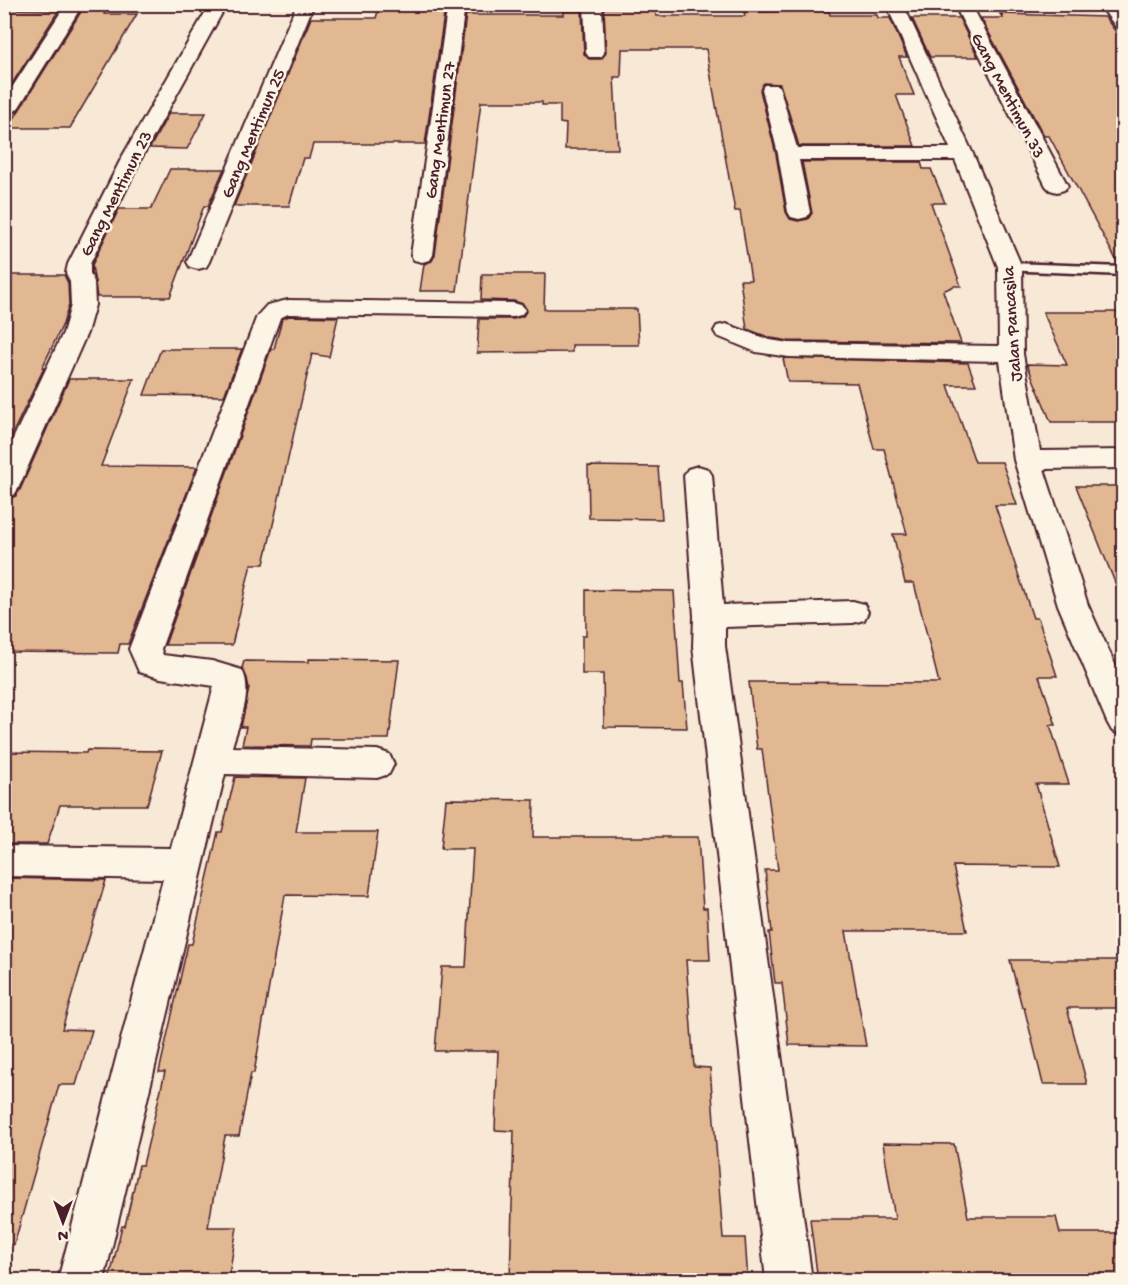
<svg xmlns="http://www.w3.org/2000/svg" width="1128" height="1285" font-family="'Gochi Hand',sans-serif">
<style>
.building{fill:#e2b893;stroke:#4a1f2b;stroke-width:1.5}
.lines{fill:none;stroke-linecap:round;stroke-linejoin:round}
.service-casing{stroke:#4a1f2b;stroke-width:5}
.minor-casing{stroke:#4a1f2b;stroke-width:4}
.service{fill:#fcf5e5;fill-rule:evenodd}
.minor{fill:#fcf5e5;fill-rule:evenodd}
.labels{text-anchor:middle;stroke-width:5;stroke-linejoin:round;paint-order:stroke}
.far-street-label{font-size:18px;fill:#4a1f2b;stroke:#fcf5e5}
</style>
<rect width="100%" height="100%" fill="#f7e9d5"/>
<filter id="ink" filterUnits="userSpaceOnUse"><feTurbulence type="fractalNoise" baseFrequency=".0167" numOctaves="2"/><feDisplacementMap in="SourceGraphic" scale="12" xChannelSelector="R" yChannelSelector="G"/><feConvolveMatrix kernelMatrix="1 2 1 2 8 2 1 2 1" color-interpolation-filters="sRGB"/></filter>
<g filter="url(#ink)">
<path class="building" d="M379 8H445L425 144H313L309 158H303L289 206H234L311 18H376Z
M604 8H655L656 16H745L744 12 829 11 830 15H877L878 18H890L907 57H899L914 95H896L915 146H799L780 84 764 83 760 90 776 154 786 212 790 219 798 221 808 219 812 213 802 162H921L923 169H931L945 203H931L961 286H954L943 291 961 343 789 341 771 338 747 329 740 280H751L740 211H735L706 49H622L621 77H614L618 149H565L566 124 560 123V105H542V102H481L457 291H420L424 264 432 261 435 255 466 15H564V11H582L584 54 589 59H601L606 53Z
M4 9 59 10 10 87H4Z
M82 10H106L104 14H137L70 128H8Z
M1000 14 1105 17 1124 43V265H1119L1049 136H1044L981 18H1003Z
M912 18H959L978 57H930Z
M169 113H206L187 149 150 148Z
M170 169H224L208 206H204L170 297H97L92 265 119 209H151Z
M482 274H545L544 309H637L639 345H572V352L477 353 479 319H514L523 316 527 310 523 304 514 301 481 300Z
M4 275H64L68 283 69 305 63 324 42 368H44L4 451Z
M1043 312H1124V422H1051L1027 364 1067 365Z
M289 316 338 317 329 357 312 354 264 564H251L232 645H165L271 349H274L282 319Z
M161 349H242L224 396 144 395Z
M783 358 968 363 976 385H948L975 462H1002L1017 505H995L1033 618H1038L1057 676H1039L1056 725H1050L1069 784H1036L1060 867 953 866 967 931H846L866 1046 789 1045 782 983H775L769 932H772L765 870H778L762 749H757L749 682 939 683 914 583H905L893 534H907L884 449H874L857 383 788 382Z
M69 379H134L101 466 197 467 128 644H120L118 653 4 652V506L8 499 16 496 20 490Z
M588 466 658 467 662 519 589 518Z
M1076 486H1124V599L1122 600Z
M586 590 674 591 680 683H683L687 728 604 727 603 674H582V636H586Z
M309 659 399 660 389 739H311L310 746 242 745 246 727H241L249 688 247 678 242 668 244 661 309 662Z
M87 750 162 751 147 805H60L47 844H4V752L86 753Z
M235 777 305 778 296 832H378L369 896 285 895 254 1073H251L239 1136H225L208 1227H237L228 1281H109L122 1226H125L139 1165H143L165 1072H159L188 944H192L218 832H222Z
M446 799 534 800 533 837H698L703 908H707L710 960H686L694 1067 710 1068 723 1238H745L748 1281H510L514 1131 495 1130 498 1051H435L442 967H466L473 849H441Z
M4 878 106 880 62 1029 92 1030 76 1085H59L14 1245 4 1244Z
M1010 960H1119L1124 975V1008H1067L1087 1084H1043L1024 1007H1022Z
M883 1143 954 1144 968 1217H1056L1060 1233H1124V1281H818L810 1219H895Z"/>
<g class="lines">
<g class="service-casing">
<path id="service" d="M1010 263 1124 267V275L1006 270V264Z"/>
</g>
<g class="minor-casing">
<path id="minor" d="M66 4H83L19 107 11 115 4 117V100Z
M210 4H227L142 157 90 264V273L94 282 95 305 87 333 18 489 14 495 4 498V458L63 333 71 305 70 282 66 273 68 264 122 157Z
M297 4H314L209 262 206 267 198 269 190 267 187 262Z
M448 4H465L433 255 430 260 422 262 414 260 411 255Z
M584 4H602L604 53 601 57H589L586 53Z
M886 4H903L973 154 1022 267 1023 354 1040 451 1124 450V468L1044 469 1088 605 1124 684V735L1112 731 1107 722 1058 605 1014 460 1000 361 789 357 756 352 717 336 714 331 717 326 726 324 770 340 789 343 999 346 998 267 955 160H799L810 212 807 217 799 219 791 217 788 212 778 154 762 89 764 85H778L780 89 797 148H950Z
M954 4H971L1068 186 1064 190 1057 192 1050 190 1046 186Z
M1099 4H1116L1124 14V31L1118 30Z
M288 300 513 303 521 305 525 310 521 315 513 317 288 314 280 318 161 649 163 655 212 661 242 670C254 692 238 725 232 747L377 750 389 754 394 764 389 774 377 778 225 774 104 1280H58L163 879 4 876V846L171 848 214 686 160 678 139 672 129 649 257 316 267 305Z
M698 466 708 469 712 475 723 605 853 601 864 604 868 612 864 620 853 623 725 627V646L812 1280H766L693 646 694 616 684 475 688 469Z"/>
</g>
<use href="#service" class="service"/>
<use href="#minor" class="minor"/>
</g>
</g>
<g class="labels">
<g class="far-street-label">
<text transform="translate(1009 95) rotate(62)" y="6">Gang Mentimun 33</text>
<text transform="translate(439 130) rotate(-82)" y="6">Gang Mentimun 27</text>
<text transform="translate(252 133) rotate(-67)" y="6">Gang Mentimun 25</text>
<text transform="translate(115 193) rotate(-63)" y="6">Gang Mentimun 23</text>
<text transform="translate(1011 324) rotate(-94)" y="6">Jalan Pancasila</text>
</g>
</g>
<rect width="1128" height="1285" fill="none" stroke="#fcf5e5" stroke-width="24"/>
<rect x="12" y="12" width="1104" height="1261" fill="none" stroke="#4a1f2b" stroke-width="2" filter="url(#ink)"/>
<g transform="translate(63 1222) rotate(180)" stroke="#fcf5e5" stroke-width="4.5" paint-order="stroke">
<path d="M0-4.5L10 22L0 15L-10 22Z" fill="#4a1f2b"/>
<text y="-9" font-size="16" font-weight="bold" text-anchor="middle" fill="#4a1f2b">N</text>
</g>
</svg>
